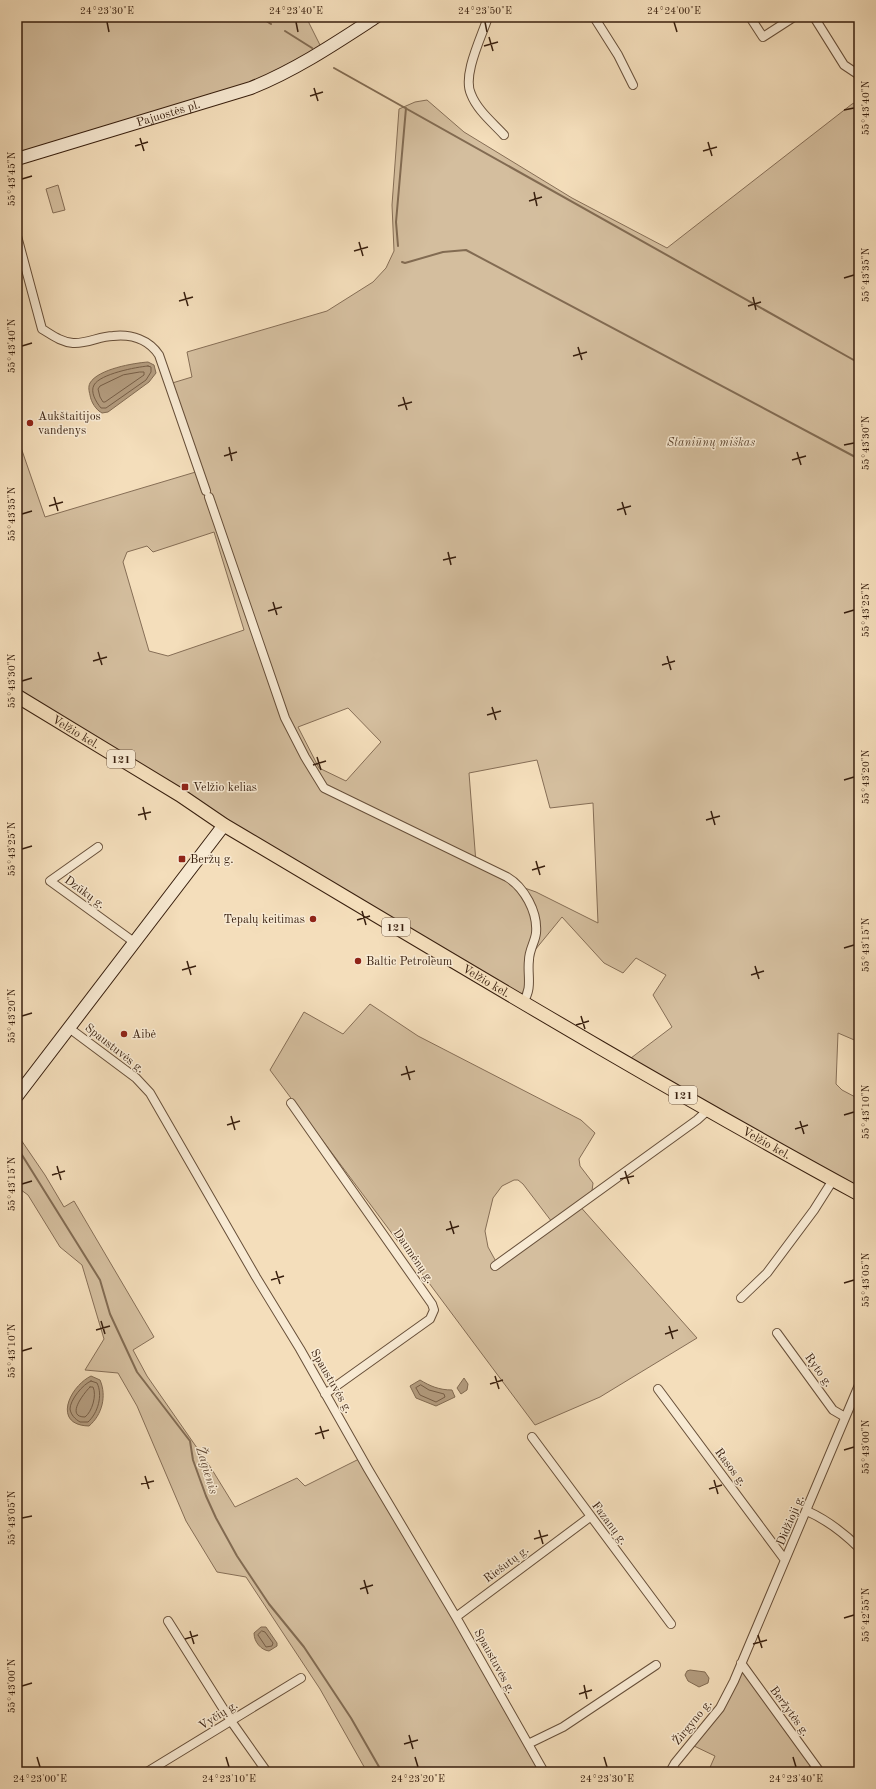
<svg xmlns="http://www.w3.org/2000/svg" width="876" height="1789" font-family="'Old Standard TT',serif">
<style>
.green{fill:#d4be9e;stroke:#866e56;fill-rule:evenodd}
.water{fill:#b49d80;stroke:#826b52}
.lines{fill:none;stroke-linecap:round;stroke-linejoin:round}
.shore{stroke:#765e47;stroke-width:1}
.stream{stroke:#826b52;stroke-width:2}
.minor-casing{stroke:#674f39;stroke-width:10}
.secondary-casing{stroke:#381f0e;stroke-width:14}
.primary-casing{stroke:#381f0e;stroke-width:15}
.minor{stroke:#f8ead3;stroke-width:8}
.secondary{stroke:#f8ead3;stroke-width:12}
.primary{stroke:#f4debb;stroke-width:13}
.ticks{fill:none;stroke:#381f0e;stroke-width:1.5}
.poi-dot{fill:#8f2418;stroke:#f8ead3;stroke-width:1.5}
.labels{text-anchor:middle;stroke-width:3;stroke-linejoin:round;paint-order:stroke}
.shield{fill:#f8ead3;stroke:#725c49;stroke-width:1}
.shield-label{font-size:11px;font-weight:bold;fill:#381f0e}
.street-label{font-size:12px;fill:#381f0e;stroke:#f8ead3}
.poi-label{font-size:12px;fill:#381f0e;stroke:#f8ead3;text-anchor:start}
.park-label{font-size:12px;font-style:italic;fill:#5f4732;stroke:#f8ead3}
.water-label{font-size:13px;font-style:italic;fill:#634b36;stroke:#f8ead3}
.neatline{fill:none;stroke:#381f0e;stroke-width:1.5}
.ticks-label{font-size:10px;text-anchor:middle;fill:#381f0e}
</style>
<rect width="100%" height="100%" fill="#f4debb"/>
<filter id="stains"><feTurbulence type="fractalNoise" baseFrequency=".005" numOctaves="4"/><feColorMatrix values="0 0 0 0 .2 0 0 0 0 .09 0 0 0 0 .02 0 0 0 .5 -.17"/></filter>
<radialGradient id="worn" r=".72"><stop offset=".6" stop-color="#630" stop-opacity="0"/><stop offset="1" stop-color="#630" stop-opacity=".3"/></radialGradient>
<path class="green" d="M17 17H306L323 51 273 79 17 159Z
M427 100 464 132 572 198 667 248 852 104 859 101V1042L838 1033 836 1084 842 1090 859 1099V1184H840L631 1058 672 1027 653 995 666 975 636 958 623 973 604 963 562 917 526 961 528 986 521 994 17 696V436L45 517 199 471 169 384 192 377 187 352 327 311 373 282 386 268 394 251 392 205 399 109 415 102ZM214 532 244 630 168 656 149 651 123 562 127 552 147 546 153 552ZM348 708 381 742 346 781 319 768 298 727ZM537 760 550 808 593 803 598 923 536 892 519 886 476 863 469 773Z
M58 185 65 210 53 213 46 189Z
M370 1004 418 1036 581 1120 595 1133 579 1159 580 1166 593 1183 592 1191 577 1203 697 1338 600 1397 535 1425 270 1070 304 1012 343 1034ZM514 1180H518L523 1184 555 1226 499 1267 488 1247 485 1231 493 1198 502 1186Z
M17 1134 45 1175 64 1207 74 1201 154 1337 133 1350 147 1376 211 1468 235 1507 297 1478 305 1486 359 1459 543 1772H367L320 1689 246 1577 217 1572 186 1521 137 1406 118 1373 85 1370 104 1339 82 1265 60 1247 28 1195 17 1187Z
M742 1672H744L812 1765 801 1772H708L715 1756 692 1745Z"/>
<path class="water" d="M148 362 154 365 156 373 149 382 108 412 102 413C96 410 91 402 90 395 89 391 88 387 90 383 98 369 134 363 148 362Z
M91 1376 100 1380C107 1396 102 1415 89 1426 52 1425 69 1387 91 1376Z
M464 1378 468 1384 467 1390 461 1394 457 1388Z
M420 1380C430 1386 439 1390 452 1390L455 1397 436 1406 416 1398 410 1386Z
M261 1627H266L277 1643V1646L269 1651C261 1650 254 1642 254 1633Z
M690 1670 705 1672 709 1678 708 1683 699 1687 688 1681 685 1675 687 1671Z"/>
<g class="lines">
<path class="shore" d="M148 366 151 367V372L146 380 106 408H101C96 402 90 392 94 385 100 374 136 367 148 366Z
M140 372H144V375L105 402H103L100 397 98 389 100 386 123 375Z
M91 1381 97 1383C103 1395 98 1413 88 1422H80C75 1419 71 1415 70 1409 70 1400 83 1384 91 1381Z
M421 1385 429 1390 444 1394 445 1397 436 1402 420 1395 416 1388Z
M90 1387H93C97 1395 92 1412 85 1417 65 1417 84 1393 90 1387Z
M262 1631 265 1632 273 1643 272 1646 266 1647 258 1635Z"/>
<path class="stream" d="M260 17 271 24
M285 31 312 48
M334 68 859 363
M398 246 396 222 406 108
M402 262 405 263 443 252 466 250 859 459
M17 1147 100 1280 110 1314 137 1372 190 1441 193 1460 206 1496 216 1518 237 1556 269 1604 304 1647 351 1718 382 1772"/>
<g class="minor-casing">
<path id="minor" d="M488 17C482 36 462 75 471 94 477 110 493 123 504 135
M594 17 618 55 633 85
M750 17 763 37 794 17
M814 17 844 65 859 75
M17 236 42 329C52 335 61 342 73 343 87 344 100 336 113 336 132 334 149 340 159 355L206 491
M209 497 285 718 305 757 324 788 507 877C524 887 538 912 536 933 535 942 529 950 529 960 527 975 533 988 523 1002
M98 847 50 881 134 942
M69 1028 136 1078 150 1093 256 1277 300 1349 368 1469 456 1617 544 1772
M291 1103 432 1304 434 1310 430 1319 325 1394
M495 1266 697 1120 708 1110
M741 1298 767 1273 814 1210 833 1180
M777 1333 833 1410 845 1417
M658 1389 785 1560
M532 1437 671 1624
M807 1511C827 1520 843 1532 859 1548
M456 1617 590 1517
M168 1621 231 1721 267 1772
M741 1663 820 1772
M528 1744 563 1727 656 1665
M147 1772 301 1678
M670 1772 675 1763 720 1708 734 1681 859 1385"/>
</g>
<g class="secondary-casing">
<g id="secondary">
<path id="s1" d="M17 159 251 88C296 70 336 43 376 17"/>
<path d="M17 1096 224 825"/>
</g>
</g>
<g class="primary-casing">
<g id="primary">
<path id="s2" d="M17 696 180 795 224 825C435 950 644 1077 859 1194"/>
</g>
</g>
<use href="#minor" class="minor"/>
<use href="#secondary" class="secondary"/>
<use href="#primary" class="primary"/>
</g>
<path class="ticks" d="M107 22 109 32M296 22 298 32M485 22 487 32M674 22 677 32M489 37 493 51M484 46 498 42M314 88 318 101M310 96 323 92M844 110 854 108M140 138 144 151M708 142 712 156M135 146 148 142M703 151 717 147M22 179 32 176M534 192 537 206M529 201 542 197M359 242 363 256M354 251 368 247M844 278 854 275M184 292 188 306M753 297 756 310M179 301 193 297M748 306 761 302M22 346 32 343M578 347 582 360M573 356 587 352M403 397 407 410M398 406 412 402M844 445 854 443M229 447 232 461M797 452 801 465M224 456 237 452M792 460 806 456M54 497 58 511M622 502 626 515M49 506 63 502M617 510 631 506M22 514 32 511M448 552 451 565M443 560 456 557M273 602 277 615M268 611 282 607M844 613 854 610M98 652 102 665M667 656 671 670M93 661 107 657M662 665 675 661M22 681 32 678M492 707 496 720M487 715 501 711M317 757 321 770M313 765 326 761M844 780 854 777M143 807 146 820M711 811 715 825M138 815 151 812M706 820 720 816M22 849 32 846M536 861 540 875M532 870 545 866M362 911 366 925M357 920 370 916M844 948 854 945M187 961 191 975M755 966 759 979M182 970 196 966M751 975 764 971M22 1016 32 1013M581 1016 585 1029M576 1025 589 1021M406 1066 410 1080M401 1075 415 1071M844 1115 854 1112M231 1116 235 1130M800 1121 804 1134M227 1125 240 1121M795 1129 808 1125M57 1166 61 1180M625 1171 629 1184M52 1175 65 1171M620 1179 634 1176M22 1184 32 1181M450 1221 454 1234M446 1230 459 1226M276 1271 280 1284M271 1280 284 1276M844 1283 854 1280M101 1321 105 1334M669 1326 673 1339M96 1330 110 1326M665 1334 678 1330M22 1351 32 1348M495 1376 499 1389M490 1384 503 1380M320 1426 324 1439M315 1434 329 1430M844 1450 854 1447M145 1476 149 1489M714 1480 718 1494M141 1484 154 1481M709 1489 722 1485M22 1518 32 1516M539 1530 543 1544M534 1539 548 1535M364 1580 368 1594M360 1589 373 1585M844 1618 854 1615M190 1631 194 1644M758 1635 762 1648M185 1639 198 1635M753 1644 767 1640M584 1685 587 1699M22 1686 32 1683M579 1694 592 1690M409 1735 413 1749M404 1744 418 1740M37 1757 40 1767M226 1757 229 1767M415 1757 418 1767M604 1757 607 1767M793 1757 796 1767"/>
<g class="poi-dot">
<circle cx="30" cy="423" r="4"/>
<rect x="181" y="783" width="8" height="8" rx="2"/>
<rect x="178" y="855" width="8" height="8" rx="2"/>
<circle cx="313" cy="919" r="4"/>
<circle cx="358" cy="961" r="4"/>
<circle cx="124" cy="1034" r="4"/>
</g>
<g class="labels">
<g class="shield">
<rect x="107" y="750" width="28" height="18" rx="3"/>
<rect x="382" y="918" width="28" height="18" rx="3"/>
<rect x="669" y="1086" width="28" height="18" rx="3"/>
</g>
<g class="shield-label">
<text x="121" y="763">121</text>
<text x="396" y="931">121</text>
<text x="683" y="1099">121</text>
</g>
<g class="street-label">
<text dy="4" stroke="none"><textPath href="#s1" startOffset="158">Pajuostės pl.</textPath></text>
<text dy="4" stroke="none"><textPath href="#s2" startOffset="69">Velžio kel.</textPath></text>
<text transform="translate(85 892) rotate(36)" y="4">Dzūkų g.</text>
<text dy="4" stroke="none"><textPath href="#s2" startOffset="549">Velžio kel.</textPath></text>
<text transform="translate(115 1048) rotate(38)" y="4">Spaustuvės g.</text>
<text dy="4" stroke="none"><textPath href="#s2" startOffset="873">Velžio kel.</textPath></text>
<text transform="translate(414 1256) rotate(56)" y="4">Daumėnų g.</text>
<text transform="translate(819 1370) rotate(54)" y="4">Ryto g.</text>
<text transform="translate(332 1381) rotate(60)" y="4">Spaustuvės g.</text>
<text transform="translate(731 1467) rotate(53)" y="4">Rasos g.</text>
<text transform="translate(790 1520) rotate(-67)" y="4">Didžioji g.</text>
<text transform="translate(610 1523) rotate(53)" y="4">Fazanų g.</text>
<text transform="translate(506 1564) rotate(-37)" y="4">Riešutų g.</text>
<text transform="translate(495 1661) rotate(61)" y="4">Spaustuvės g.</text>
<text transform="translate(790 1711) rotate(54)" y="4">Beržytės g.</text>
<text transform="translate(218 1715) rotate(-32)" y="4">Vyčių g.</text>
<text transform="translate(692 1722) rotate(-51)" y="4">Žirgyno g.</text>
</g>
<g class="poi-label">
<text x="38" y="420">Aukštaitijos<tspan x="38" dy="14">vandenys</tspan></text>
<text x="193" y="791">Velžio kelias</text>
<text x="190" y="863">Beržų g.</text>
<text x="305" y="923" text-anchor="end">Tepalų keitimas</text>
<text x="366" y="965">Baltic Petroleum</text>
<text x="132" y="1038">Aibė</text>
</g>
<g class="park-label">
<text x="711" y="446">Staniūnų miškas</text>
</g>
<g class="water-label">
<text transform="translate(208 1470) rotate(73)" y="5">Žagienis</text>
</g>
</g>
<rect width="876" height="1789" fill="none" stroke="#f4debb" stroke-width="44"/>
<rect x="22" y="22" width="832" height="1745" class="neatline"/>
<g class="ticks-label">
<text x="107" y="14">24°23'30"E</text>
<text x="296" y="14">24°23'40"E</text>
<text x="485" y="14">24°23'50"E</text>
<text x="674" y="14">24°24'00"E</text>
<text transform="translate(865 108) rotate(-90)" y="4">55°43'40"N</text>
<text transform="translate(11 179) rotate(-90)" y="4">55°43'45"N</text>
<text transform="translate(865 275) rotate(-90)" y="4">55°43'35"N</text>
<text transform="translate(11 346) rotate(-90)" y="4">55°43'40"N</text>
<text transform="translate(865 443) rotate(-90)" y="4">55°43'30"N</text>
<text transform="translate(11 514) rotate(-90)" y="4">55°43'35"N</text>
<text transform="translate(865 610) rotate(-90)" y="4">55°43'25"N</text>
<text transform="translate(11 681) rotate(-90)" y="4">55°43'30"N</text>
<text transform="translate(865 777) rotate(-90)" y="4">55°43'20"N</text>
<text transform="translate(11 849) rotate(-90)" y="4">55°43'25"N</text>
<text transform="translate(865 945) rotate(-90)" y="4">55°43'15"N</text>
<text transform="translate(11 1016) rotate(-90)" y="4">55°43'20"N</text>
<text transform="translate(865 1112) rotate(-90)" y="4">55°43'10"N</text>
<text transform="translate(11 1184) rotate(-90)" y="4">55°43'15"N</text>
<text transform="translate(865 1280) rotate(-90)" y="4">55°43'05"N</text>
<text transform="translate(11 1351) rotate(-90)" y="4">55°43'10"N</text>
<text transform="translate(865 1447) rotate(-90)" y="4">55°43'00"N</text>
<text transform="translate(11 1518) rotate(-90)" y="4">55°43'05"N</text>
<text transform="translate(865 1615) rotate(-90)" y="4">55°42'55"N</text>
<text transform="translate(11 1686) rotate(-90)" y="4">55°43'00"N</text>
<text x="40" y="1782">24°23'00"E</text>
<text x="229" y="1782">24°23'10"E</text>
<text x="418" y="1782">24°23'20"E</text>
<text x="607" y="1782">24°23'30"E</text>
<text x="796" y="1782">24°23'40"E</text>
</g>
<rect width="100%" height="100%" filter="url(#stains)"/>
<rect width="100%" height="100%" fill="url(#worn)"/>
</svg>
